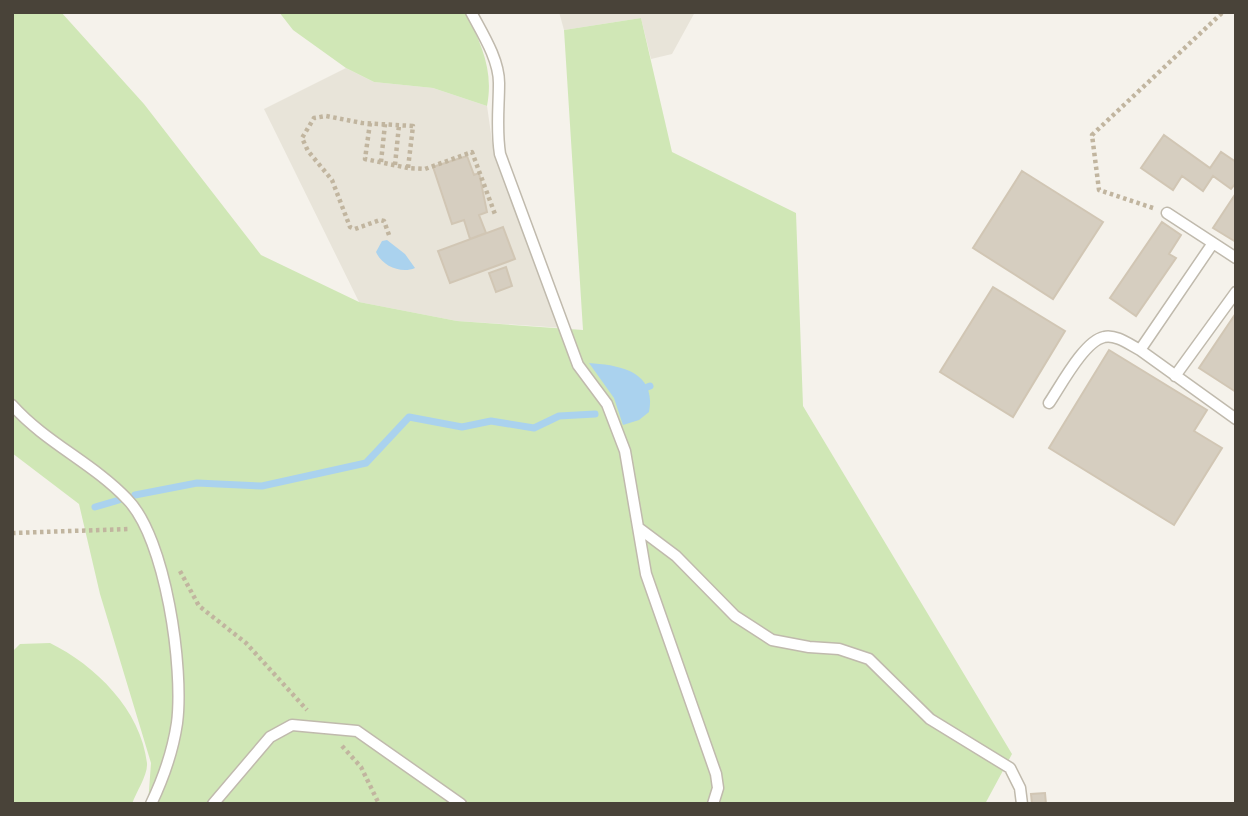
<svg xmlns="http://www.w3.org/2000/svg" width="1248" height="816" font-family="Lato,sans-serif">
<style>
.residential{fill:#e8e4d9}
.green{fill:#d0e7b6}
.water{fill:#aad2ee}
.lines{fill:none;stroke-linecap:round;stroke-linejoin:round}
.stream{stroke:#aad2ee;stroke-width:7}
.building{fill:#d6cec0;stroke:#d1c6b4;stroke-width:2}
.service-casing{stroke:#c0baad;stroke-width:13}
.path{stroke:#c1b59f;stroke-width:4.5;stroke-dasharray:3.5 3.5;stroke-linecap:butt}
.service{stroke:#fff;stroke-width:10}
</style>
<rect width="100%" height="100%" fill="#f5f2eb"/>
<path class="residential" d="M559 12H695L672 54 651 59 641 18 564 30Z
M346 68 374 82 433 88 487 106 492 141 563 328 457 321 359 302 264 109Z"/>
<path class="green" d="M12 12H61L144 104 261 255 359 302 457 321 583 330 564 30 641 18 672 152 796 213 803 406 1012 754 985 804H148L151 763 100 594 79 504 12 453Z
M279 12H466C481 44 494 70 487 106L433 88 374 82 346 68 293 30Z
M50 643C95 665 141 710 147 763 148 775 136 792 132 804H12V652L20 644Z"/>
<path class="water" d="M387 240 405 254 415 268C401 274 382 266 376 252L382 241Z
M589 363C619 365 657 371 649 412L639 420 623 425 614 398Z"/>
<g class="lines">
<path class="stream" d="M645 388 650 386
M135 495 197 483 262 486 366 463 409 417 462 427 491 421 534 428 559 416 595 414
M95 507 119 500"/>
</g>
<path class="building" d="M1164 135 1210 168 1221 152 1236 162V183L1231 189 1213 176 1203 191 1182 176 1173 190 1141 168Z
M467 156 474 175 479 173 487 212 479 215 486 233 470 239 464 220 452 224 433 167Z
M1022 171 1103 222 1053 299 973 248Z
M1236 193V242L1213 228Z
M1162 222 1181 235 1169 254 1176 258 1136 316 1110 298Z
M503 227 515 259 450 283 438 251Z
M506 267 512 286 496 292 489 273Z
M993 287 1065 331 1013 417 940 372Z
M1236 313V392L1199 368Z
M1109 350 1207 410 1194 431 1222 448 1174 525 1049 448Z
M1045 793 1046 804H1032L1031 794Z"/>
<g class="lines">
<g class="service-casing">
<path id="service" d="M471 12C482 33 499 59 499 83 499 107 496 129 500 154L578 365 607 404 625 451 646 574 716 774 718 788 713 804
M1167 213 1236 258
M1213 243 1140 350 1236 419
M1175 376 1236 292
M1049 403C1060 387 1084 341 1104 337 1116 334 1130 345 1140 350
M12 405C46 443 93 463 127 499 166 538 184 669 177 723 173 750 163 779 151 804
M640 529 676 556 735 616 772 640 809 647 839 649 869 659 930 719 1010 768 1020 788 1022 804
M213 804 270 737 292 725 357 731 461 804"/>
</g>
<path class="path" d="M370 123 365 159 408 168
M381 162 385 124
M395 165 399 125
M1153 208 1099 190 1092 135 1223 12
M389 235 384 221 380 220 355 229 350 227 332 180 308 151 302 138 314 118 326 116 362 123 413 126 408 168 425 169 472 152 496 217
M12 533 130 529
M180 571 199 606 246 643 307 710
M342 746 361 767 379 804"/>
<use href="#service" class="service"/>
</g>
<rect width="1248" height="816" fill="none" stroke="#494339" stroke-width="28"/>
</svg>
